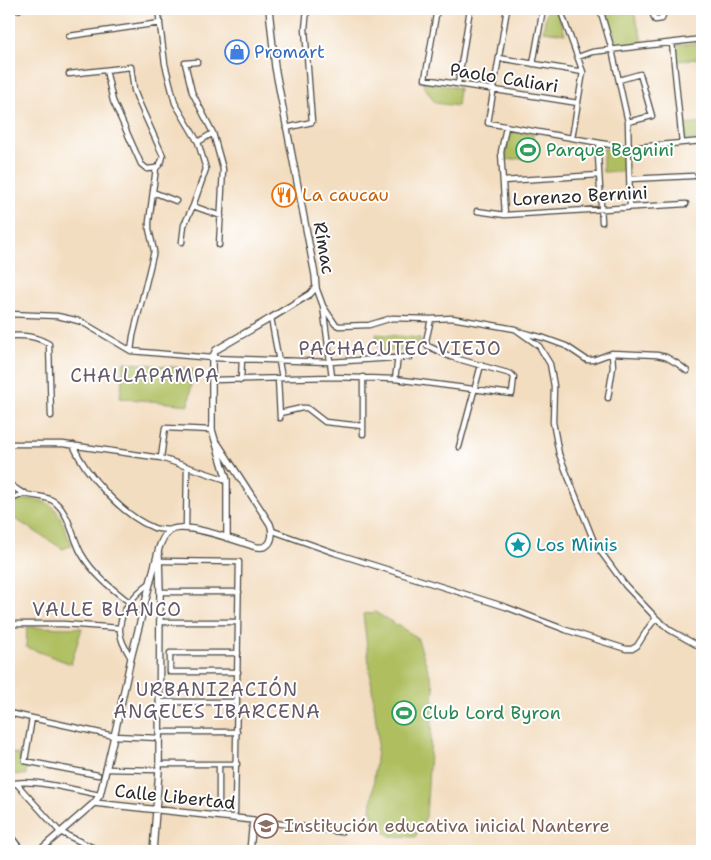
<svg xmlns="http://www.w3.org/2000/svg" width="711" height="860" font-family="'Shantell Sans',sans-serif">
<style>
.green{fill:#afbf61;stroke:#6d7546}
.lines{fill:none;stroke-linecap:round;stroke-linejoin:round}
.street-casing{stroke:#494641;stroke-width:7}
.secondary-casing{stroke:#494641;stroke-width:8}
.street{stroke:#fff;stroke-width:4.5}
.secondary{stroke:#fff;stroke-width:5.5}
.labels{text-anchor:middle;stroke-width:4;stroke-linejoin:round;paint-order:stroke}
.shop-label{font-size:18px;fill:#366cbe;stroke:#fff;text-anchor:start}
.street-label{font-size:18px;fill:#2b2b2b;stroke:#fff}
.leisure-label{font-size:18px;fill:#27864d;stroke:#fff;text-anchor:start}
.food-label{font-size:18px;fill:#c56008;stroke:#fff;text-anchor:start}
.culture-label{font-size:18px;fill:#0d838f;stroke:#fff;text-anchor:start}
.education-label{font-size:18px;fill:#785e54;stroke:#fff;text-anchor:start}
.neighbourhood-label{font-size:19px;letter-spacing:1px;fill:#655968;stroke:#fff}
</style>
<rect width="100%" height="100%" fill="#fff"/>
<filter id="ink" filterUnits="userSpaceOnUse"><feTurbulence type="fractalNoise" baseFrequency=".02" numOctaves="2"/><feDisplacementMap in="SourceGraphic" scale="10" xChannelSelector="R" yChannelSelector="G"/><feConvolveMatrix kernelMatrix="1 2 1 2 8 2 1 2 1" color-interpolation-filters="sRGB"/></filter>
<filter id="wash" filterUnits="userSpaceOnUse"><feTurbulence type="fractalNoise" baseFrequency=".0096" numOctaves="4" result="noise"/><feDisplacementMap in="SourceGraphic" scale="20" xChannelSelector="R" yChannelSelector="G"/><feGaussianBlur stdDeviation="1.12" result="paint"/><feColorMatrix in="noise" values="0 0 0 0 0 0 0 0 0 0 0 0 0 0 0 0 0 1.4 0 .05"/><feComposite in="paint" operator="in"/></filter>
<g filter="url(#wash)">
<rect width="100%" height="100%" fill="#f3ddc0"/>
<path class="green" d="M547 9H556L565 34 543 31Z
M616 9H633L643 43 617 46 607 12Z
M701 42 702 58 678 61 676 45Z
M421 80 430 83 459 88 457 106 435 103C431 95 424 89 421 80Z
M702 123V139L685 140 684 125Z
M508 131 533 134 535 154 532 155V157L506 160V151Z
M604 148 627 152 628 171 603 172V157Z
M376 334 420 338 421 345 412 343 409 351H379Z
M124 362 193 369 189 405 120 398Z
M30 499C62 501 60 521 72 545L63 549 9 515V505L22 500Z
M375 612 417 637 434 687 426 817 415 837 390 836 377 826 371 811 378 738 363 614Z
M27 627 82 628 71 664 26 647Z
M9 752 20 755V761L27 765 26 775 9 774Z"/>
</g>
<g filter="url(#ink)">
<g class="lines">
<g class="street-casing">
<path id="street" d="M158 9 165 64 175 103 198 142 206 169 193 206 184 225 182 242
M437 9 425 79 578 103
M507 9 488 123 628 148 702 141
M560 9 583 72 572 138
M600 9 612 50 628 122 630 207
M651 9 655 20 662 19 663 15 661 9
M700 9 702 34
M69 36 160 23
M672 43 682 143
M578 57 592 52 702 39
M499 58 583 72
M197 62 185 63 192 92 213 133 223 169 219 245
M533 64 543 9
M106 70 113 101 141 164 147 169 156 168
M69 74 131 67 134 90 137 98 163 156C162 161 161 164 156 168L149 222V229L154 251 133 336 131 351
M619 80 640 74 652 116 628 122
M458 84 470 9
M286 128 312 122 305 29 307 9
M198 142 213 133
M600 143 598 155 602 222
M630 179 693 176
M503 181 599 175
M153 192 176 201
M193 206 221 216
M477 211 505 215 686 204
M505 215 501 152 506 127
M316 287 323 306 332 377
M323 306 335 324 339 326 369 325 392 318 431 319 452 318 515 329 539 346 550 364 554 386 553 422 559 454 595 544 625 585 656 618 670 630 702 648
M9 314 57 316 71 319 82 322 131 351 212 358 330 362 410 357
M271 318 282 378
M521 332 544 338 566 346 587 360H593L612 353 657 355 666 357 678 364 687 371
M9 336C24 335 36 336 49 344L51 416
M9 364 11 383 9 395
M278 378 280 418
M395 379 398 357
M212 380 332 377 395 379 512 394 514 377 511 374 451 357 428 346 426 343V341L431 319
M241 380 242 359
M608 398 613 367 612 353
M280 413 302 408H307L325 422 363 426
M363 434V377
M9 444H63L161 458 227 480
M73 445C86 475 123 516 154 528 159 530 165 529 170 530
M459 447 481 365
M161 458 165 428 212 430
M9 484C14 487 20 492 25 494 35 497 46 495 55 502 70 515 72 536 81 553 93 574 111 588 129 602
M9 492 10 485
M9 500 25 493
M186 528 187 467
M273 531 335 553 506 607 566 630 626 649H632L637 646 649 627 656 618
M160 561 239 562 235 813
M160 592H239
M160 622H238
M9 624H63L120 628
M131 658C126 649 119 639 120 628 121 609 136 593 151 582
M238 672H170V653H238
M159 702H237
M9 713 114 736 159 738
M32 718 25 761 98 775
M159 732H237
M159 764H237
M219 764V806
M106 769 159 770
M16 783 60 832 100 851
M9 787C11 786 13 784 16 783 34 779 80 791 100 795
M253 820 341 832
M9 834 22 851"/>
</g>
<g class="secondary-casing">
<path id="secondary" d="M9 10 19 9
M227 538V480L212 430V358L216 350 271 318 310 294 316 287 315 275 275 67 269 9
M94 803 253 820 250 851
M39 851 94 803 100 795 116 728 131 658 159 548C161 542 164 535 169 531 183 520 240 542 256 547 259 547 263 548 266 546 273 542 273 531 270 524L218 444
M153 851 159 770 160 592 159 555"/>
</g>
<use href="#street" class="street"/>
<use href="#secondary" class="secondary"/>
</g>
</g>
<defs>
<g id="shop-ring" transform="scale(1.25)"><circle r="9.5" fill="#fff" stroke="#3f7fe0" stroke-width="1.5"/><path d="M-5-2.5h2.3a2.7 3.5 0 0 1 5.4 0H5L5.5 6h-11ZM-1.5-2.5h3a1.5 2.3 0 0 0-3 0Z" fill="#3f7fe0"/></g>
<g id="stadium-ring" transform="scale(1.25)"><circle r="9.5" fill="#fff" stroke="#2e9e5b" stroke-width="1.5"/><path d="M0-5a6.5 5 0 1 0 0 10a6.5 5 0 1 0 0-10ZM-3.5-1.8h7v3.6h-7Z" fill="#2e9e5b"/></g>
<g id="restaurant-ring" transform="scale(1.25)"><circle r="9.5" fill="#fff" stroke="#e8710a" stroke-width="1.5"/><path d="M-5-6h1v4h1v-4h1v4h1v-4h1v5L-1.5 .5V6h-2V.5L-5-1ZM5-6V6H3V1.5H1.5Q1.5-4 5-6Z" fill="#e8710a"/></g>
<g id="sight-ring" transform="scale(1.25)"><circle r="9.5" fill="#fff" stroke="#0f9aa8" stroke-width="1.5"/><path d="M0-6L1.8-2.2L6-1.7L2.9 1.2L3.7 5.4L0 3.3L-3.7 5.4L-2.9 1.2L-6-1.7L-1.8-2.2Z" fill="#0f9aa8"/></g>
<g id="school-ring" transform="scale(1.25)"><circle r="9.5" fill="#fff" stroke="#8d6e63" stroke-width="1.5"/><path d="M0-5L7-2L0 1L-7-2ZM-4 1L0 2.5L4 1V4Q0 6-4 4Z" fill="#8d6e63"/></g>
</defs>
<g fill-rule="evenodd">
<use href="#shop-ring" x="237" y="52"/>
<use href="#stadium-ring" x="528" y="150"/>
<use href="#restaurant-ring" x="284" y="195"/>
<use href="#sight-ring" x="518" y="545"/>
<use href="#stadium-ring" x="404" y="713"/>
<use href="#school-ring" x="266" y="826"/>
</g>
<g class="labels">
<g class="shop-label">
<text x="254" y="58">Promart</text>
</g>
<g class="street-label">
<text transform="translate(504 78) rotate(9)" y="6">Paolo Caliari</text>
<text transform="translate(580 196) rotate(-3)" y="6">Lorenzo Bernini</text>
<text transform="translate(324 248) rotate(80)" y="6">Rímac</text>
<text transform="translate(175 797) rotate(6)" y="6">Calle Libertad</text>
</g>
<g class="leisure-label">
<text x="546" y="156">Parque Begnini</text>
<text x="422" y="719">Club Lord Byron</text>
</g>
<g class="food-label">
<text x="302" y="201">La caucau</text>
</g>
<g class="culture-label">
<text x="536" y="551">Los Minis</text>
</g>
<g class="education-label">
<text x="284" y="832">Institución educativa inicial Nanterre</text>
</g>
<g class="neighbourhood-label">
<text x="400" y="355">PACHACUTEC VIEJO</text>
<text x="145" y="382">CHALLAPAMPA</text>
<text x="107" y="616">VALLE BLANCO</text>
<text x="217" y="696">URBANIZACIÓN<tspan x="217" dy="22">ÁNGELES IBARCENA</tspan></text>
</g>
</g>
<rect width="711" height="860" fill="none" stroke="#fff" stroke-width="30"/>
</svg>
